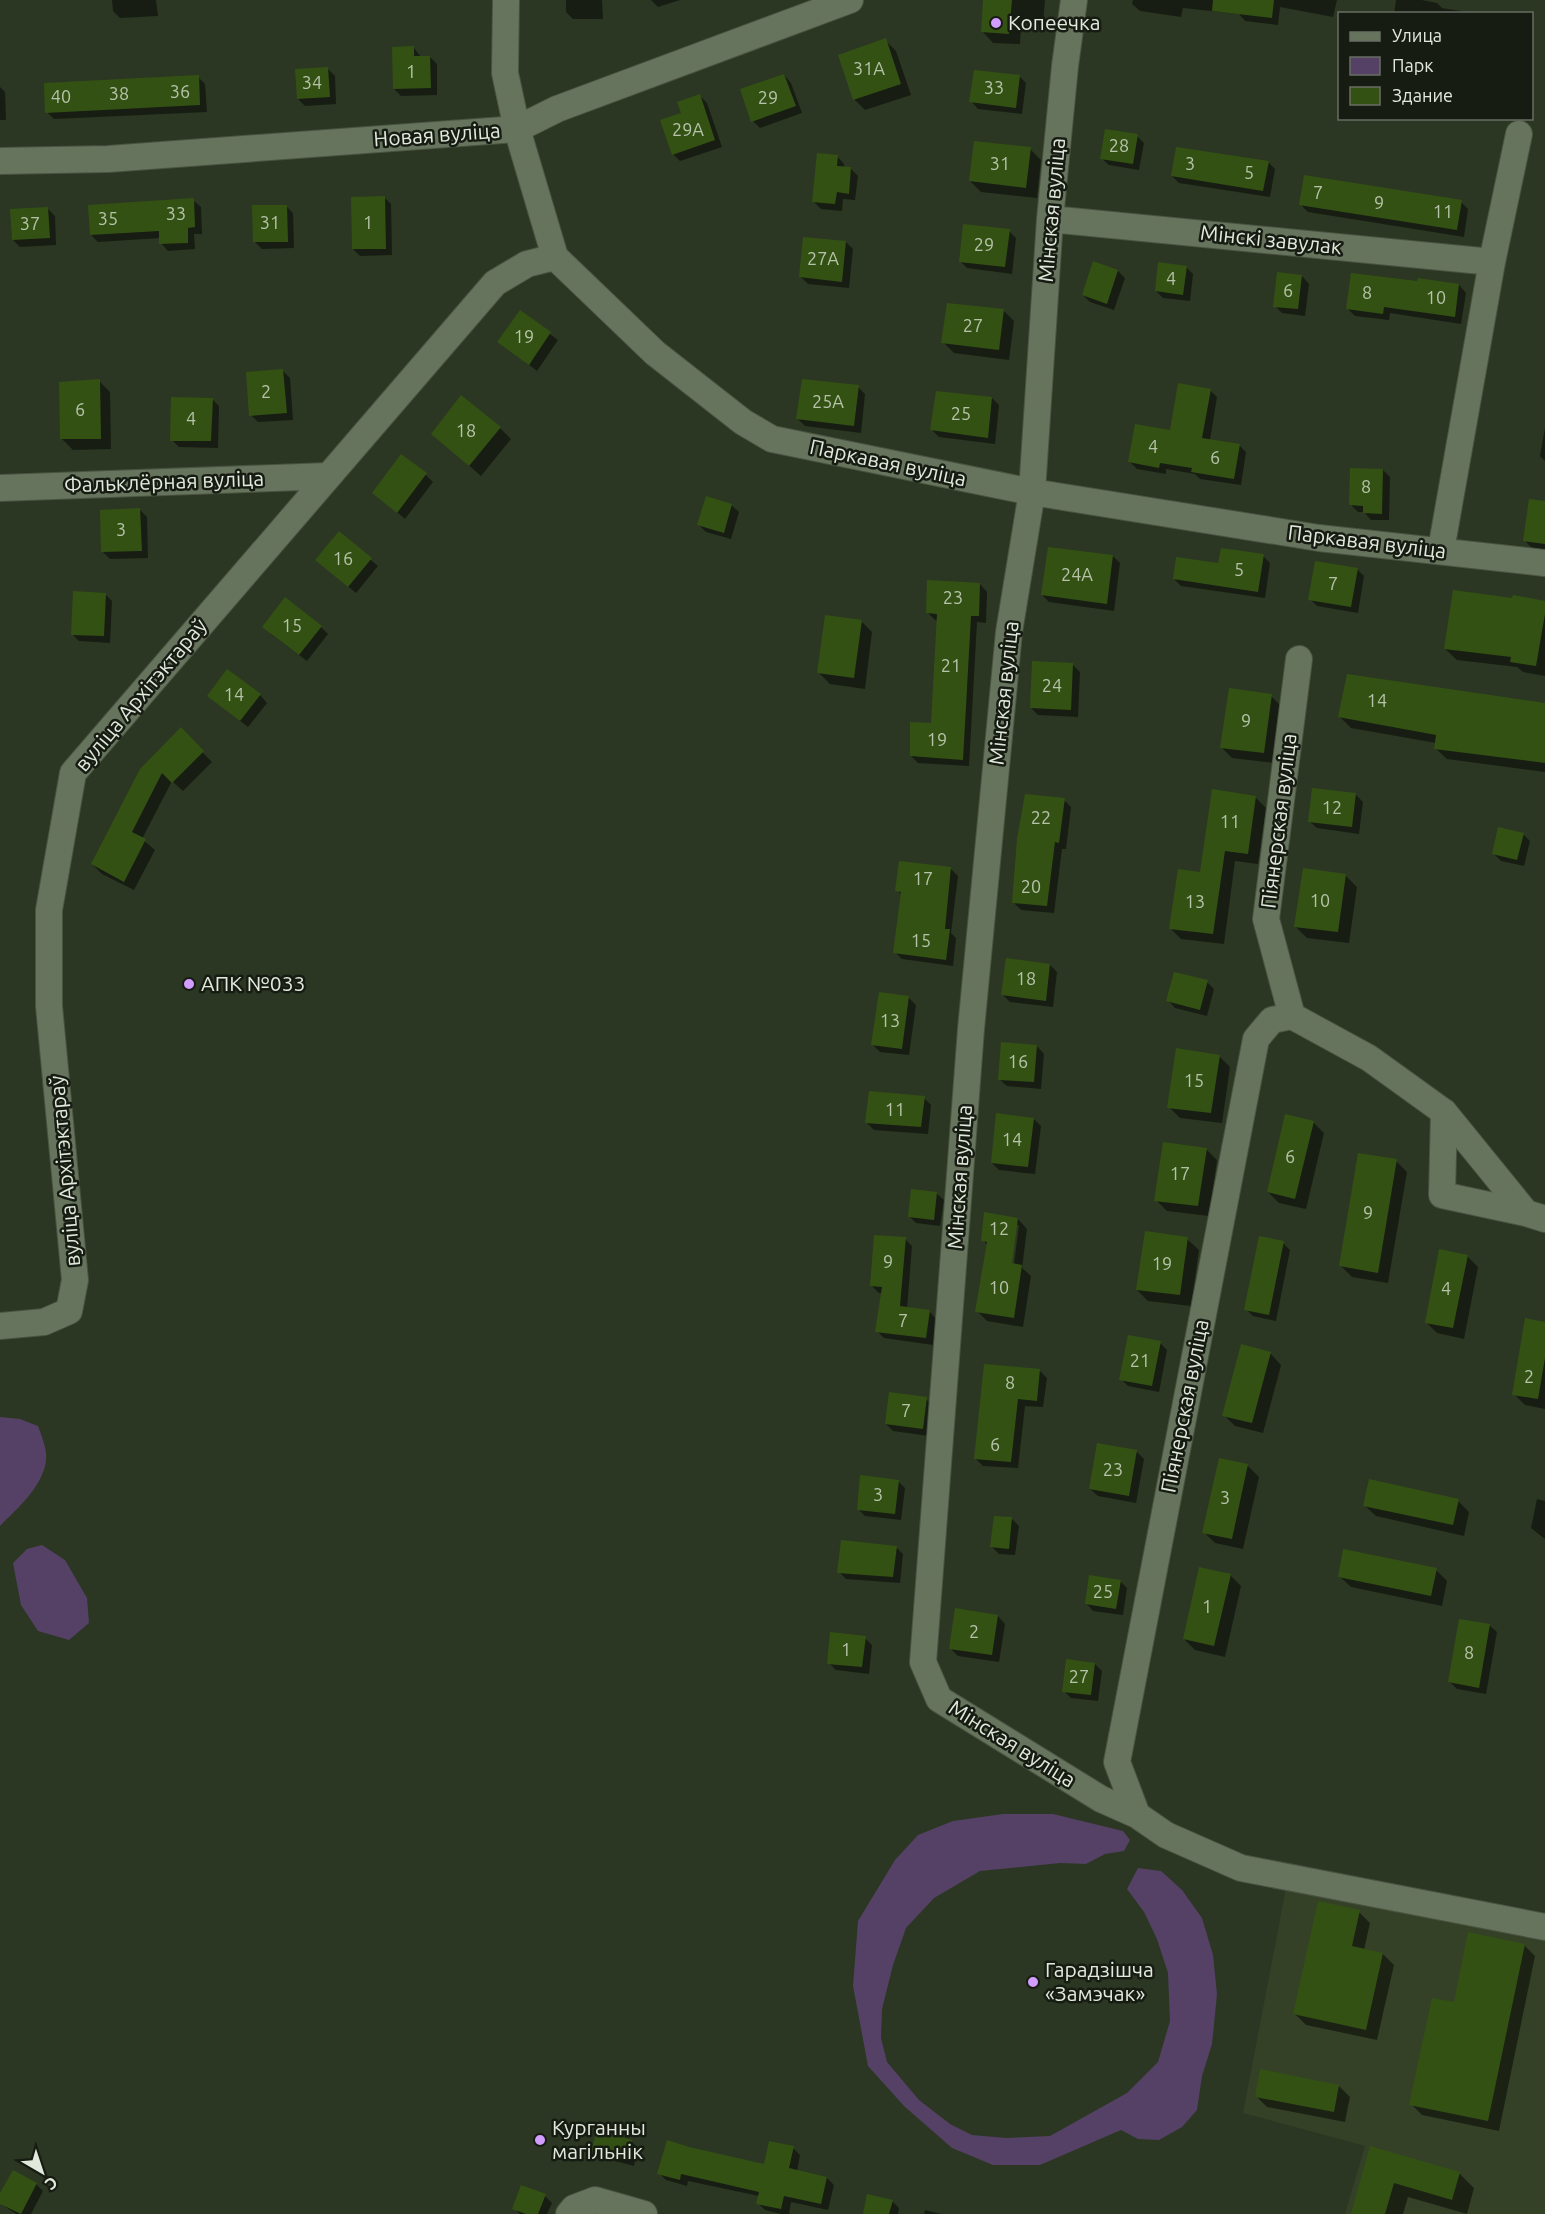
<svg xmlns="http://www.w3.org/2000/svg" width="1545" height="2214" font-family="Ubuntu,sans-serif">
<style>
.built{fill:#344127}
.green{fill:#544165}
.shadow{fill:#0007;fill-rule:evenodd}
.building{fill:#345114}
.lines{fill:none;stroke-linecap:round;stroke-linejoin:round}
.street-casing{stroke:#495341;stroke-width:28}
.street{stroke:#67745d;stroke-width:26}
.poi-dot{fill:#d19dfe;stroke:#171c13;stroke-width:2}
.labels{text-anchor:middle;stroke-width:5;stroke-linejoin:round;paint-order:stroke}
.number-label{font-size:18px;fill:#b6c3aa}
.poi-label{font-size:21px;fill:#e1e9dc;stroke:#171c13;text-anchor:start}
.street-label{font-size:21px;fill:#e1e9dc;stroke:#171c13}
</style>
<rect width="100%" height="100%" fill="#2b3722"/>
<path class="built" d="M1287 1883 1545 1939V2214H1345L1365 2146 1243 2113Z"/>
<path class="green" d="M0 1417 20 1419 38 1426C41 1434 45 1444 46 1453 49 1481 18 1508 0 1526Z
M42 1545 65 1560 87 1598 89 1623 69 1640 38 1631 21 1605 13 1563 27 1549Z
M1003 1814H1053L1123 1831 1130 1840 1124 1851 1105 1854 1086 1864 1060 1863 980 1871 934 1898 906 1928 893 1965 882 2009 881 2038 887 2062 919 2100 950 2124 972 2135 1006 2138 1050 2136 1127 2093 1158 2062 1170 2021 1168 1973 1157 1939 1144 1912 1127 1889 1138 1868 1161 1871 1182 1890 1202 1918 1213 1955 1217 1994 1212 2044 1202 2076 1197 2110 1182 2127 1159 2140 1138 2139 1121 2130 1040 2165H993L952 2148 904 2106 868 2066 853 1986 858 1921 895 1860 918 1835 953 1821Z"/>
<path class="shadow" d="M112 0H156L158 16 120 18 113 11Z
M566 0H602L603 19H573L566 12Z
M651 0H680L658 7Z
M984 0H1045L1043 24 1021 23 1020 44 993 43 982 31Z
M1133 0H1337L1333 17 1280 7 1278 25 1245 21 1239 14 1183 8 1181 17 1140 11 1132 4Z
M1396 0H1422L1437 3 1442 8 1479 14H1394Z
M885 40 896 51 911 95 865 110 854 99Z
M414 48 421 57H430L437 64V95L401 96 394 89Z
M328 69 335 76 336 104 305 106 298 99Z
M784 75 791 83 802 113 760 128 753 121Z
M1019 76 1026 83 1022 114 978 109 971 101Z
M198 77 205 84 207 112 54 119 47 112Z
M0 87 5 92 6 120H0Z
M700 96 707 103 722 147 680 161 673 154 683 114Z
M1137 136 1144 143 1139 170 1109 165 1101 158Z
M1030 149 1041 160 1037 198 981 192 970 181Z
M837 156 844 164V168H850L858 176 855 200 843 199 842 211 821 209 814 202Z
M1268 162 1275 169 1270 197 1179 183 1172 176Z
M384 197 391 204 392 255 360 256 353 249Z
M193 200 201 207 202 234H194L195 249 168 251 161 243V238L98 242 91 235Z
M1461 202 1468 209 1464 237 1308 212 1301 205Z
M286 206 293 213 294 248 262 249 255 242Z
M48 209 55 216 56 245 20 247 13 240Z
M1009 231 1016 238 1012 274 967 268 960 261Z
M846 242 853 249 849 288 808 284 801 277Z
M1186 267 1193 274 1190 301 1163 298 1156 291Z
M1118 271 1125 278 1114 310 1090 302 1083 295Z
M1302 276 1309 284 1305 316 1282 313 1275 306Z
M1459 285 1466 293 1461 324 1390 313 1389 320 1355 316 1348 309Z
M1003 310 1014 321 1009 360 954 353 943 342Z
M520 312 558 340 537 371 499 342Z
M283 371 290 378 293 420 258 422 251 415Z
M99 381 110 392 111 449 73 450 62 439Z
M858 387 865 394 861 433 805 426 798 419Z
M1210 390 1217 397 1210 440 1239 445 1246 452 1241 485 1200 479 1195 474 1166 469V474L1137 469 1130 462 1171 432Z
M992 398 999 405 995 444 939 437 932 430Z
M212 399 219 406 218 448 179 447 172 440Z
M500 428 511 439 481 476 433 434Z
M1545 428V461L1540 456Z
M1383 470 1390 477 1389 520H1371L1364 512H1358L1351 505Z
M426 475 433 482 405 519 374 493Z
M1545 502V550L1532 548 1525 541Z
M731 505 739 512 731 539 706 532 699 525Z
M140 510 147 517 148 558 110 559 103 552Z
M339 533 378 566 356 593 324 566Z
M1113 556 1120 563 1114 611 1049 602 1042 595Z
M1263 556 1270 563 1265 598 1181 586 1174 579 1219 565Z
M1357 569 1364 576 1358 613 1317 606 1310 599Z
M980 584 987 592 986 623 977 622 969 766 918 763 911 756 933 724 938 620H935L928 613Z
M105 594 112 601 110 643 79 641 72 634Z
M1545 602V676L1523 672 1517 667 1457 660 1445 649Z
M861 621 872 632 865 689 830 684 819 673Z
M321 627 328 634 307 661 271 634Z
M1073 665 1080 672 1078 717 1038 715 1031 708Z
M260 695 267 703 248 727 216 702Z
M1271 696 1282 707 1275 763 1232 758 1221 747Z
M1545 705V772L1447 759 1435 748 1436 743 1351 728 1340 717Z
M192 742 212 762 183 791 172 781 142 839 155 850 134 890 102 874 92 864 141 770Z
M1356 795 1363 802 1359 834 1317 828 1309 821Z
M1255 797 1266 808 1258 864 1235 861 1224 944 1181 939 1170 928 1201 874Z
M1064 800 1071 807 1066 849H1062L1054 913 1021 910 1014 903Z
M1523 834 1530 841 1524 866 1501 861 1494 854Z
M951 869 958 876 951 933 956 938 953 966 902 959 895 952 902 895 897 890Z
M1304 870 1346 876 1357 887 1349 943 1307 938 1296 927Z
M1050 965 1057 972 1053 1007 1010 1002 1003 995Z
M1207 982 1214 989 1207 1016 1175 1008 1168 1000Z
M880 994 909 998 916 1005 909 1055 880 1052 873 1045Z
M1037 1046 1044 1054 1041 1089 1007 1086 999 1079Z
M1219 1056 1230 1067 1222 1123 1180 1118 1169 1107Z
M924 1098 931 1105 928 1134 874 1130 867 1123Z
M1034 1119 1041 1126 1035 1174 999 1170 992 1163Z
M1313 1122 1324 1133 1306 1209 1279 1203 1268 1192Z
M1206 1149 1217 1160 1209 1216 1167 1211 1156 1200Z
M1396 1161 1407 1172 1388 1283 1352 1277 1341 1266Z
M936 1193 944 1200 940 1226 916 1223 909 1216Z
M1018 1219 1027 1229 1022 1268 1031 1276 1023 1327 987 1321 977 1311 988 1246 983 1240ZM1016 1225H1019L1013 1271 1010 1270Z
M905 1239 912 1246 907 1309 929 1311 936 1319 933 1345 884 1338 877 1331 882 1293H879L872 1286Z
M1187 1239 1199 1250 1191 1306 1148 1301 1137 1290Z
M1283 1243 1290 1250 1276 1321 1253 1316 1246 1309Z
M1467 1256 1478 1267 1464 1339 1437 1333 1426 1322Z
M1545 1323V1409L1525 1405 1514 1394Z
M1160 1343 1167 1350 1159 1392 1128 1386 1121 1379Z
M1270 1353 1281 1365 1263 1433 1235 1426 1224 1415Z
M1040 1371 1047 1378 1043 1407 1025 1406 1018 1468 983 1466 976 1459 983 1397Z
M926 1399 933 1406 929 1436 893 1431 886 1424Z
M1137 1452 1144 1459 1136 1503 1098 1496 1090 1489Z
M1248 1466 1259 1477 1243 1549 1215 1543 1204 1532Z
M898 1481 905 1488 901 1520 865 1516 858 1509Z
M1537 1499 1545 1501V1539L1531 1528Z
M1458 1501 1469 1512 1464 1536 1376 1516 1364 1505Z
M1012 1519 1019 1526 1015 1555 999 1554 992 1547Z
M896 1547 903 1554 900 1583 846 1579 839 1572Z
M1436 1570 1447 1581 1442 1606 1351 1587 1339 1576Z
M1230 1575 1241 1586 1225 1657 1195 1650 1184 1639Z
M1120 1581 1127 1588 1123 1615 1093 1611 1086 1603Z
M998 1616 1005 1624 999 1662 958 1656 950 1648Z
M1489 1625 1497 1632 1486 1694 1457 1689 1450 1682Z
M865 1638 872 1645 869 1674 836 1670 829 1663Z
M1095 1664 1102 1671 1098 1701 1071 1698 1064 1691Z
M1359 1912 1370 1923 1364 1950 1383 1954 1394 1965 1377 2040 1306 2025 1295 2014Z
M1524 1945 1535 1956 1499 2131 1422 2115 1411 2104 1455 2004Z
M1339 2086 1350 2097 1345 2122 1267 2107 1256 2096Z
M631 2141 638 2148 634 2166 600 2157 593 2150Z
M793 2148 800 2155 797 2171 827 2178 834 2185 828 2210 791 2202 789 2214H781L765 2210 758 2203 759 2196 688 2181 687 2186 666 2180 659 2173 688 2149 765 2166Z
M1371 2148 1460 2174 1474 2188 1467 2214 1408 2197 1403 2214H1352Z
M36 2184 43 2191 31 2214H16L0 2203V2196Z
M545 2196 552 2203 547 2214H520L514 2208Z
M892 2201 899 2208 898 2214H864Z
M925 2210 941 2214H924Z"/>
<path class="building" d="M983 0H1012L1009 34 981 32Z
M1213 0H1274L1272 18 1212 11Z
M886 38 901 84 853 100 838 55Z
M414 46V56H430L431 88 393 89 392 47Z
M328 67 330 97 297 99 295 69Z
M974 70 1020 75 1016 108 969 102Z
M784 74 796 106 751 122 740 89Z
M199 75 200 105 45 113 44 83Z
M700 94 715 140 672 155 660 120 681 113 677 102Z
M1105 129 1138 134 1133 164 1100 159Z
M974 141 1031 147 1026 188 969 181Z
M1176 147 1269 161 1263 191 1171 176Z
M817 153 838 155 837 166 851 167 849 194 837 192 835 204 812 202Z
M1304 175 1462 200 1457 230 1299 205Z
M385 196 386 249H352L351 197Z
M194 198 195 227 188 228V243L159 244V231L90 235 88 205Z
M252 205H287L288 242H253Z
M48 207 50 238 12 240 10 209Z
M963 224 1010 229 1005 267 959 262Z
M803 237 846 241 842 282 799 277Z
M1093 261 1118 270 1107 304 1082 295Z
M1158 262 1187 266 1183 295 1155 291Z
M1277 272 1302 275 1298 309 1273 307Z
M1351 273 1417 281 1418 278 1459 284 1455 317 1384 307 1383 314 1346 309Z
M947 303 1004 309 999 350 941 343Z
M520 310 551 332 529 365 497 342Z
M283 369 287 413 249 416 246 372Z
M100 379 101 439H60L59 382Z
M802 379 859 385 854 426 796 419Z
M1178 383 1211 389 1202 438 1240 444 1234 479 1191 472 1192 468 1160 463 1159 468 1128 462 1135 424 1170 430Z
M936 391 992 397 988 438 930 430Z
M461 395 501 427 469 466 431 434Z
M171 397 213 398 211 441H170Z
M401 454 427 473 397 513 372 493Z
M1350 468 1383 469 1382 514 1363 513V506L1349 505Z
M706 496 732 504 724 533 697 525Z
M1529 499 1545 501V544L1523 541Z
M140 508 142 551 101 552 100 510Z
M339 531 372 558 348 587 315 560Z
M1048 547 1113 555 1107 604 1041 595Z
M1221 548 1264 554 1258 592 1173 579 1176 557 1218 563Z
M1315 561 1358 568 1351 607 1308 600Z
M927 580 980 583 979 616H971L963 760 910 756V722L931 723 937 614 926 613Z
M1453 590 1512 598 1513 595 1545 601V614L1536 666 1510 662 1511 657 1444 649Z
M73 591 106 593 104 636 71 635Z
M285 597 322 626 299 655 262 627Z
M825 615 862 620 854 678 817 673Z
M1032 661 1073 663 1071 710 1030 708Z
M227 669 261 694 240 721 207 696Z
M1347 674 1545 703V763L1434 749 1436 735 1338 717Z
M1229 688 1272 694 1264 753 1220 748Z
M181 727 204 751 172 783 162 773 132 832 146 839 124 882 91 864 140 769Z
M1312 788 1356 793 1352 827 1308 822Z
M1212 789 1256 796 1248 854 1225 851 1213 934 1169 929 1178 869 1200 872Z
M1025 794 1065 798 1059 843 1055 842 1047 906 1012 903 1017 839Z
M1498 827 1524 833 1517 860 1492 854Z
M899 861 951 867 945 929H950L946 960 893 953 901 892 895 891Z
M1303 868 1346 874 1338 932 1294 927Z
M1006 958 1050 964 1046 1001 1001 995Z
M1174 972 1208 980 1200 1010 1166 1001Z
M879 992 909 996 902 1049 871 1045Z
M1001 1042 1037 1045 1034 1082 998 1080Z
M1176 1048 1220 1055 1211 1113 1167 1108Z
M869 1091 925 1096 921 1127 865 1123Z
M996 1113 1034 1118 1028 1167 991 1163Z
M1285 1114 1314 1121 1295 1199 1267 1192Z
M1163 1142 1207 1148 1198 1206 1154 1201Z
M1358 1153 1397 1159 1378 1273 1339 1266Z
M911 1189 937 1192 934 1220 908 1217Z
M984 1212 1018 1218 1012 1263 1022 1265 1014 1318 975 1312 987 1242 981 1241Z
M1145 1231 1188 1237 1180 1295 1136 1290Z
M874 1235 906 1237 900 1306 930 1310 926 1338 875 1332 882 1287 870 1286Z
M1259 1236 1284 1241 1269 1315 1244 1310Z
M1439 1249 1468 1255 1453 1328 1425 1323Z
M1525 1318 1545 1322V1358L1538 1399 1512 1395Z
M1128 1335 1161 1341 1152 1386 1119 1380Z
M1241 1344 1271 1352 1252 1423 1222 1416Z
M984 1364 1040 1369 1037 1401 1018 1399 1011 1462 974 1459Z
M889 1392 927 1397 923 1429 885 1424Z
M1097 1443 1137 1450 1129 1496 1089 1489Z
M1219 1458 1248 1464 1232 1539 1202 1533Z
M860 1475 899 1480 895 1514 857 1510Z
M1369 1479 1459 1499 1453 1525 1363 1506Z
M994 1516 1012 1517 1009 1549 990 1547Z
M841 1540 897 1546 893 1577 837 1573Z
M1343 1549 1437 1568 1431 1596 1338 1577Z
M1199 1567 1231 1574 1214 1646 1183 1639Z
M1089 1575 1121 1580 1116 1609 1085 1604Z
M955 1608 998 1615 992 1655 949 1649Z
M1459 1619 1490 1624 1479 1688 1448 1682Z
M830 1632 866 1636 862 1667 827 1664Z
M1066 1659 1095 1663 1091 1695 1062 1692Z
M1318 1901 1360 1910 1352 1946 1383 1953 1366 2030 1293 2014Z
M1468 1932 1525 1944 1488 2121 1409 2105 1432 1998 1454 2002Z
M1260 2069 1339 2085 1334 2112 1255 2097Z
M597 2130 632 2140 627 2160 591 2151Z
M667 2140 689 2147 764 2164 769 2141 794 2146 789 2168 827 2177 821 2204 784 2196 781 2209 756 2204 759 2192 681 2174 680 2180 657 2174Z
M1370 2146 1460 2172 1452 2200 1394 2183 1385 2214H1351Z
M13 2170 37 2183 21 2214 0 2204V2193Z
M521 2185 546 2194 538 2214H526L512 2209Z
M867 2194 893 2200 889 2214H863Z"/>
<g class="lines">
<g class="street-casing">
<path id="street" d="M506 0 505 73 517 129 555 257 655 353 743 422 772 439 1032 492 1319 538 1545 563
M1074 0 1065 66 1050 219 1032 492 1009 632 971 1029 923 1662 939 1699 1101 1799 1137 1815 1166 1835 1241 1868 1545 1927
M0 161 108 159 517 129 557 109 850 0
M1050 219 1492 262
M0 488 328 476
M1441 550 1492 262 1519 134
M1292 1016 1369 1058 1444 1112 1442 1195 1526 1213 1545 1219
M1444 1112 1526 1213
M0 1326 44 1322 69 1311 75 1280 49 1006V910L73 773 495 283 527 264 555 257
M1137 1815 1117 1762 1256 1039 1272 1020 1292 1016 1266 919 1299 659
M569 2214 574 2208 595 2200 644 2214"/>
</g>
<use href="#street" class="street"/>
</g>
<g class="poi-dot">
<circle cx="996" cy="23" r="6"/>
<circle cx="189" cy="984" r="6"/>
<circle cx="1033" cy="1982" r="6"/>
<circle cx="540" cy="2140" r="6"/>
</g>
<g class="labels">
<g class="number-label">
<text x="869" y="75">31А</text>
<text x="411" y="78">1</text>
<text x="312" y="89">34</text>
<text x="994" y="94">33</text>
<text x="180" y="98">36</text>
<text x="119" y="100">38</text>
<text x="61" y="103">40</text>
<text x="768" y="104">29</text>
<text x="688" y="136">29А</text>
<text x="1119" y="152">28</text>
<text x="1000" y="170">31</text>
<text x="1190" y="170">3</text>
<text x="1249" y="179">5</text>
<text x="1318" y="199">7</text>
<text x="1379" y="209">9</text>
<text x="1443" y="218">11</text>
<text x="176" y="220">33</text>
<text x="108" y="225">35</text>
<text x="270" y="229">31</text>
<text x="368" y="229">1</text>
<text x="30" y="230">37</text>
<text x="984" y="251">29</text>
<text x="823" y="265">27А</text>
<text x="1171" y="285">4</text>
<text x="1288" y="297">6</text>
<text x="1367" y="299">8</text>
<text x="1436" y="304">10</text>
<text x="973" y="332">27</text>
<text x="524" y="343">19</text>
<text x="266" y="398">2</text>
<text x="828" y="408">25А</text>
<text x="80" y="416">6</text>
<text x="961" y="420">25</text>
<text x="191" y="425">4</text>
<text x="466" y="437">18</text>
<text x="1153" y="453">4</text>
<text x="1215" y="464">6</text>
<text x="1366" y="493">8</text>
<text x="121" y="536">3</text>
<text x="343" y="565">16</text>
<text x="1239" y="576">5</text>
<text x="1077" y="581">24А</text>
<text x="1333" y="590">7</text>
<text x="953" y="604">23</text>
<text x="292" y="632">15</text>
<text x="951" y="672">21</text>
<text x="1052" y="692">24</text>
<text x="234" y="701">14</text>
<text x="1377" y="707">14</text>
<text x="1246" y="727">9</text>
<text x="937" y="746">19</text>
<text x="1332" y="814">12</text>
<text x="1041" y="824">22</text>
<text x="1230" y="828">11</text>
<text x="923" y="885">17</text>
<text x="1031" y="893">20</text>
<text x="1320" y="907">10</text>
<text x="1195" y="908">13</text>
<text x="921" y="947">15</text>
<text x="1026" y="985">18</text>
<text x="890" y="1027">13</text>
<text x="1018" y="1068">16</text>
<text x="1194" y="1087">15</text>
<text x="895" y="1116">11</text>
<text x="1012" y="1146">14</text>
<text x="1290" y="1163">6</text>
<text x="1180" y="1180">17</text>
<text x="1368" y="1219">9</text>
<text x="999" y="1235">12</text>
<text x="888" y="1268">9</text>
<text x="1162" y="1270">19</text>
<text x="999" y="1294">10</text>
<text x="1446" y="1295">4</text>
<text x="903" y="1327">7</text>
<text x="1140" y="1367">21</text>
<text x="1529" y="1383">2</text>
<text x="1010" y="1389">8</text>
<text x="906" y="1417">7</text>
<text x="995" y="1451">6</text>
<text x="1113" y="1476">23</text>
<text x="878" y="1501">3</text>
<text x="1225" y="1504">3</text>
<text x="1103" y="1598">25</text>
<text x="1207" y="1613">1</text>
<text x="974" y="1638">2</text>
<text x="846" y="1656">1</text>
<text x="1469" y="1659">8</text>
<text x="1079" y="1683">27</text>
</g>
<g class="poi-label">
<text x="1008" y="30">Копеечка</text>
<text x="201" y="991">АПК №033</text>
<text x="1045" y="1977">Гарадзішча<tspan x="1045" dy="24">«Замэчак»</tspan></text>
<text x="552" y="2135">Курганны<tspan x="552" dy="24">магільнік</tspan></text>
</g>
<g class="street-label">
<text transform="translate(437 135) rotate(-4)" y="7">Новая вуліца</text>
<text transform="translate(1052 210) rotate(-85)" y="7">Мінская вуліца</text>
<text transform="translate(1271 240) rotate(6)" y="7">Мінскі завулак</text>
<text transform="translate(888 463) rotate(12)" y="7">Паркавая вуліца</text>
<text transform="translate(164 482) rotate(-2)" y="7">Фальклёрная вуліца</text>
<text transform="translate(1367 542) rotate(7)" y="7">Паркавая вуліца</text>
<text transform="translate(1004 693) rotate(-84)" y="7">Мінская вуліца</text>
<text transform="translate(141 695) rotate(-50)" y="7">вуліца Архітэктараў</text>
<text transform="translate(1279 821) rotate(-83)" y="7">Піянерская вуліца</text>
<text transform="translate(65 1171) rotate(-95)" y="7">вуліца Архітэктараў</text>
<text transform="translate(960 1177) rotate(-86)" y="7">Мінская вуліца</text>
<text transform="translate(1185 1406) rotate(-79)" y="7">Піянерская вуліца</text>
<text transform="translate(1012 1744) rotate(32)" y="7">Мінская вуліца</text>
</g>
</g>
<rect x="1338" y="12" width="195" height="108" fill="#171c13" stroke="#686e63" stroke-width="1.5"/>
<rect x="1350" y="32" width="30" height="9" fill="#67745d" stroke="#686e63" stroke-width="1.5"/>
<text x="1392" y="42" font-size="18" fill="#e1e9dc">Улица</text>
<rect x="1350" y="57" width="30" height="18" fill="#544165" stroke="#686e63" stroke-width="1.5"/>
<text x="1392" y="72" font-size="18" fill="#e1e9dc">Парк</text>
<rect x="1350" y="87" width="30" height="18" fill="#345114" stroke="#686e63" stroke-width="1.5"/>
<text x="1392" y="102" font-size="18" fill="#e1e9dc">Здание</text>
<g transform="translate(42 2172) rotate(141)" stroke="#171c13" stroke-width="4.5" paint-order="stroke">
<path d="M0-4.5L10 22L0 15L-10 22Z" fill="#e1e9dc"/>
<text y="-9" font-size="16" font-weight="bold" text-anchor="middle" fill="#e1e9dc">С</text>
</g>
</svg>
